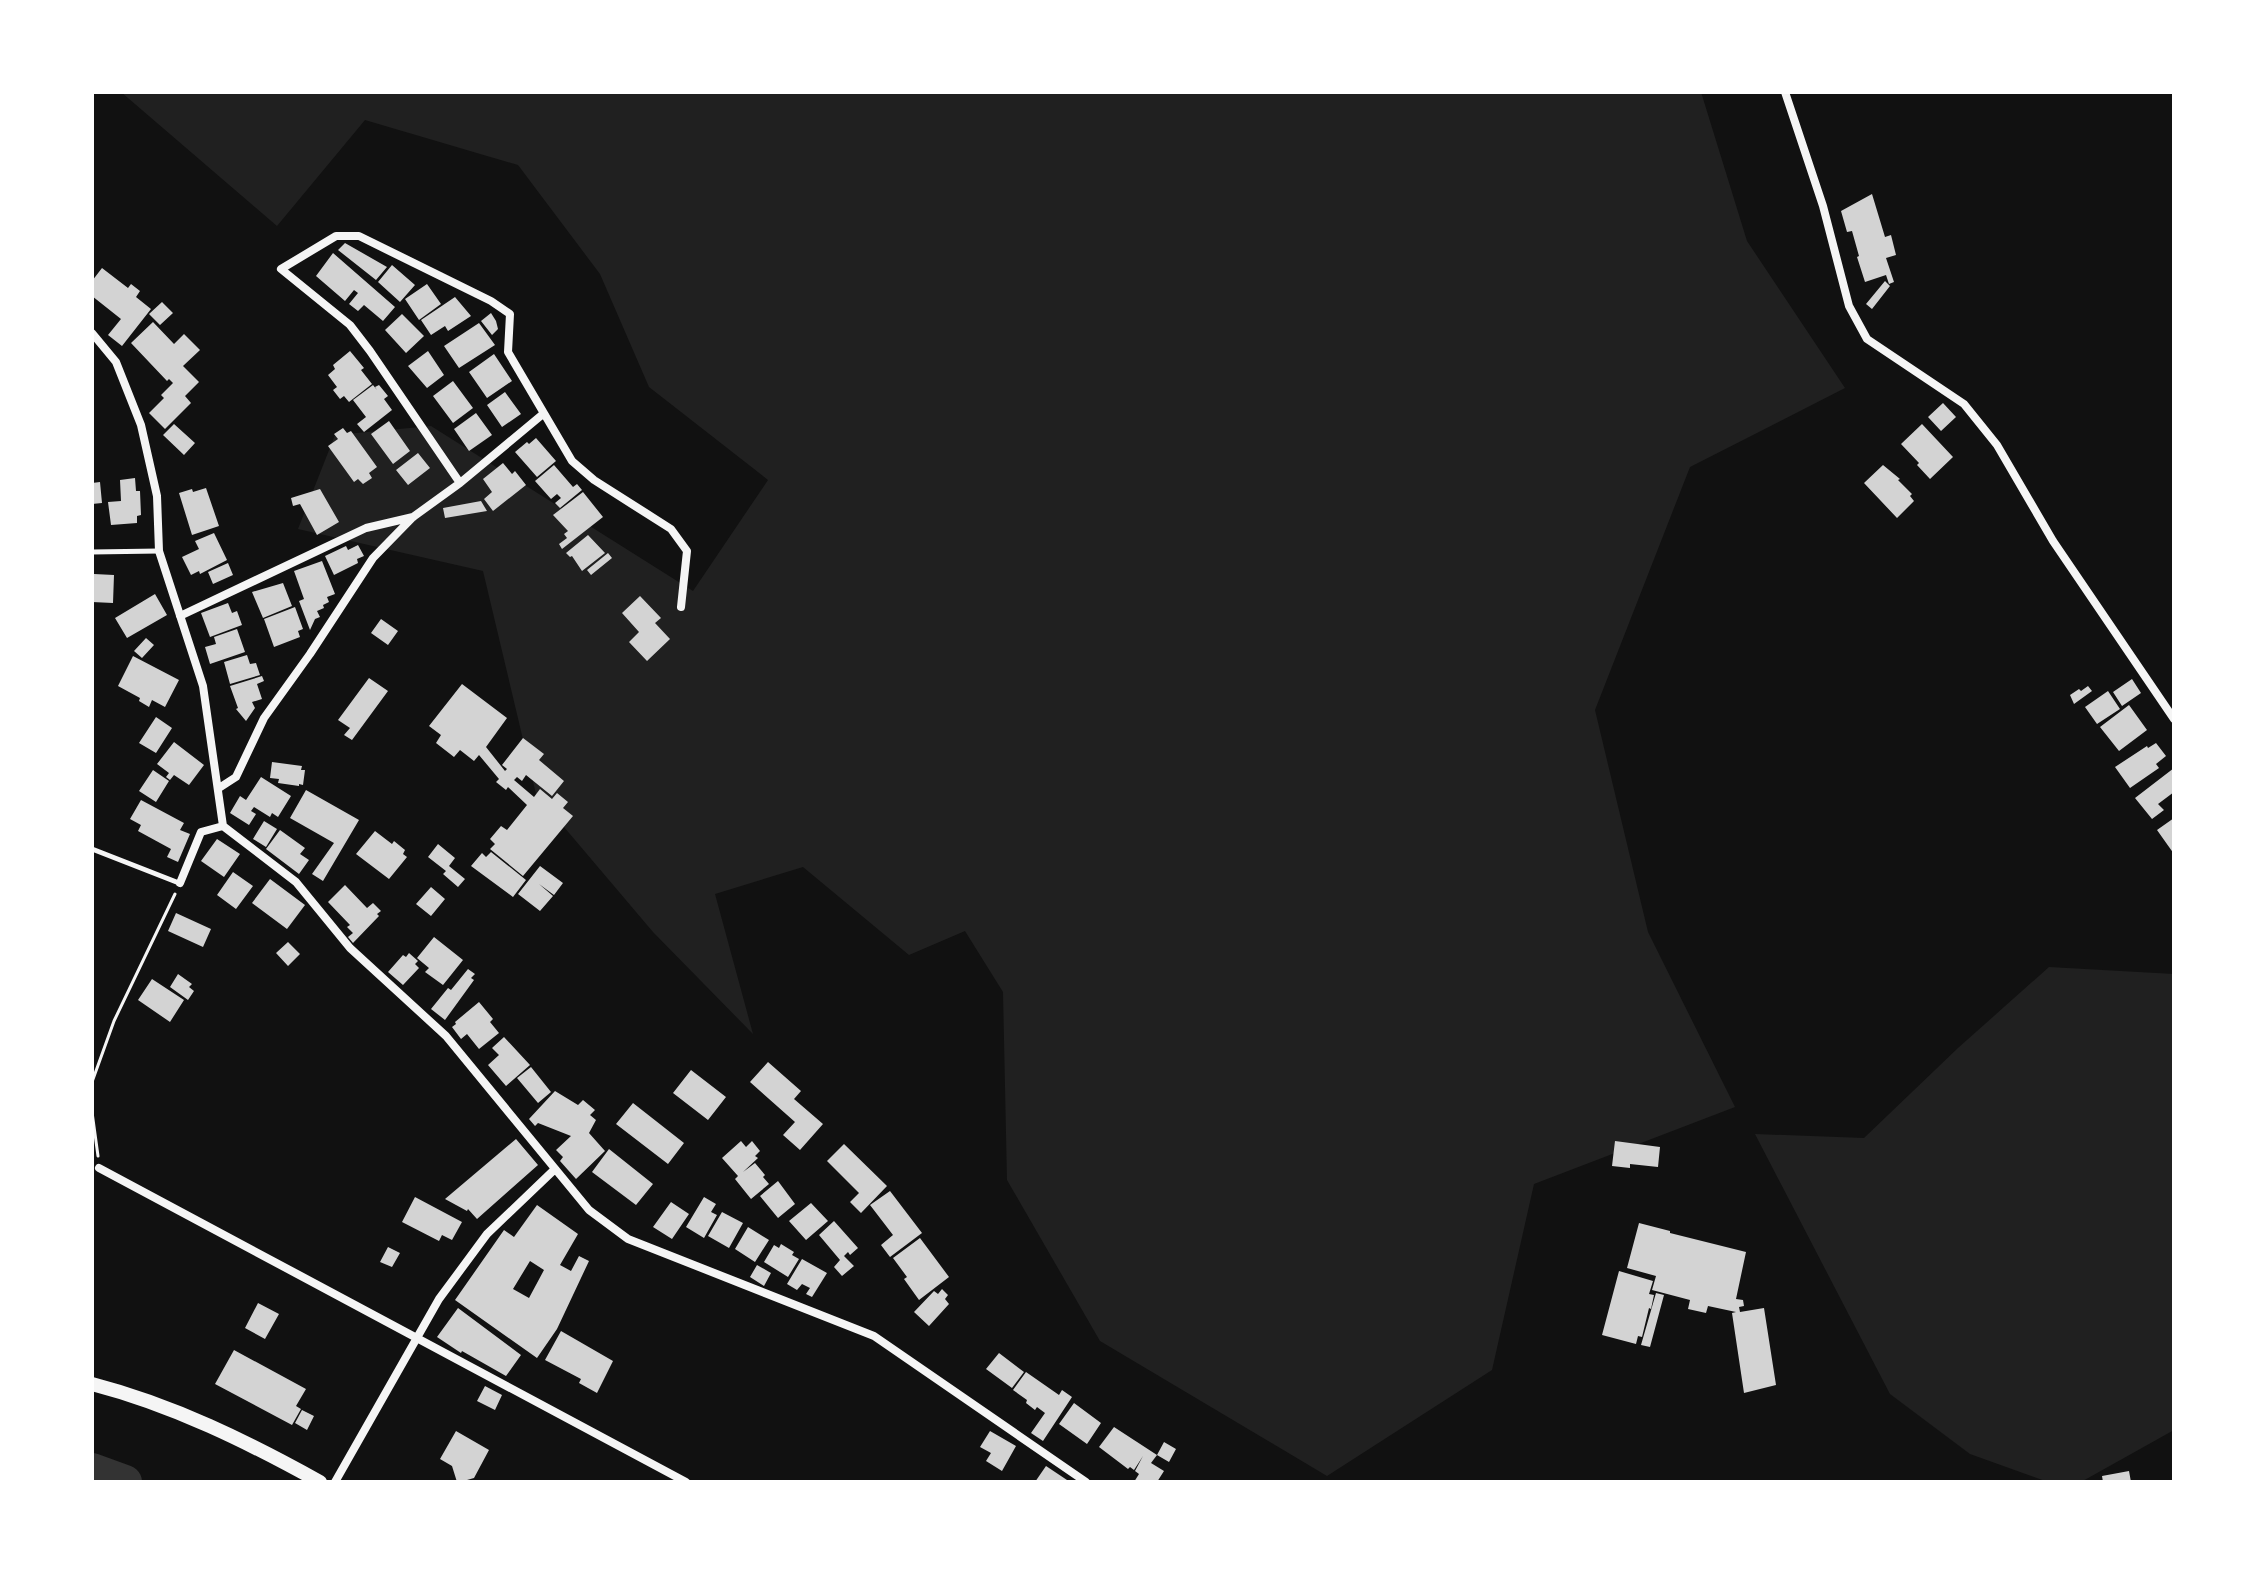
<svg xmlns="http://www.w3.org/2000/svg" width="2266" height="1574" font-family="Barlow,sans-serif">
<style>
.green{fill:#202020}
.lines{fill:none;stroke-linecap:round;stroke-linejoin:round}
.river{stroke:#333;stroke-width:34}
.building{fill:#d3d3d3;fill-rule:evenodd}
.path{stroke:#f5f5f5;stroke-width:3}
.service{stroke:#f5f5f5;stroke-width:5}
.minor{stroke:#f5f5f5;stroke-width:8}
.primary{stroke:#f5f5f5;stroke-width:14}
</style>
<rect width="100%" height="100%" fill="#111"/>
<path class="green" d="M121 92H1701L1747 241 1845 388 1690 467 1595 710 1648 932 1735 1107 1534 1184 1492 1370 1327 1476 1100 1341 1007 1180 1003 992 965 931 909 955 803 867 715 894 753 1034 653 932 536 794 483 571 298 529 335 435 431 426 693 591 768 480 649 387 600 274 518 165 365 120 277 226Z
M2049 967 2174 974V1430L2081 1482H2048L1970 1454 1890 1394 1755 1134 1864 1138 1958 1048Z"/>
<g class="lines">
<path class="river" d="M92 1470 125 1482"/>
</g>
<path class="building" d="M1872 194 1885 237 1891 235 1896 255 1886 258 1894 282 1889 284 1886 275 1865 282 1857 257 1859 256 1852 231 1847 232 1841 211Z
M345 243 387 267 376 280 338 250Z
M333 253 395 307 383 321 364 305 358 311 349 304 358 293 354 290 345 301 316 276Z
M392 265 415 285 400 302 378 282Z
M102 268 128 288 131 284 140 291 136 297 151 309 122 346 108 335 121 319 92 296V281Z
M1885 281 1890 286 1872 309 1866 304Z
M427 284 441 304 419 320 405 299Z
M455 297 471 316 448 331 445 326 431 335 421 320Z
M162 302 173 313 160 325 149 314Z
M491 313 496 321 498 329 492 335 481 321Z
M402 314 424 336 406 353 385 330Z
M153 322 174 344 184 334 200 350 183 366 199 382 185 396 191 403 165 429 149 413 164 398 161 395 173 383 169 379 167 381 131 343Z
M479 323 495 345 459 368 444 346Z
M350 351 364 368 361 370 372 384 349 402 344 396 340 399 333 390 337 387 328 375 335 369 333 365Z
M428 351 444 375 427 388 408 366Z
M494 354 512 381 487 398 469 372Z
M453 381 473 408 453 423 433 396Z
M373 385 377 390 375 387 379 385 388 396 384 399 392 410 364 432 357 424 366 417 353 400Z
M505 392 521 414 502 427 487 405Z
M1943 403 1956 417 1941 431 1928 417Z
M476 413 492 435 469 451 454 429Z
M389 421 410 451 393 464 371 434Z
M174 424 195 443 184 455 163 435Z
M1922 424 1953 457 1930 479 1917 465 1919 463 1901 444Z
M343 428 347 433 351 431 377 467 369 473 372 478 363 484 358 479 354 482 328 446 338 439 334 434Z
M536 438 556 461 537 477 515 452 527 442 529 444Z
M418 453 430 468 408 485 396 470Z
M503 463 512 474 515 471 526 485 493 511 484 499 492 492 483 479Z
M554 465 573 487 577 484 582 490 560 508 555 503 561 498 557 494 551 499 535 481Z
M1883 465 1900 479 1898 480 1912 494 1910 496 1914 501 1897 518 1864 483Z
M135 478 136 491H140L141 515 137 516V523L111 525 108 502 121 501 120 480Z
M100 482 102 503 92 504V483Z
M206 488 219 526 192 535 179 493 192 489 193 492Z
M320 489 339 522 317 535 300 504 293 506 291 498Z
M583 492 603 517 562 549 559 544 567 538 564 534 568 531 553 515Z
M481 501 487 511 445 518 443 508Z
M214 533 227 560 200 574 199 571 191 575 182 557 199 549 195 541Z
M588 535 605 553 582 571 572 556 570 557 566 553Z
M358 545 364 556 357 559 358 563 334 575 325 556 346 546 348 550Z
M608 553 612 558 591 575 587 570Z
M322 561 335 594 327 597 329 602 323 605 324 608 317 611 320 617 315 619 310 630 299 601 304 599 294 571Z
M228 563 233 575 213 584 208 572Z
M94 574 114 575 113 603 92 602Z
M283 583 292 606 263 618 252 592Z
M155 594 167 615 127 638 115 618Z
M640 596 661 618 655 623 670 639 647 661 629 642 639 632 622 613Z
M228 603 232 613 237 611 242 625 210 637 201 613Z
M295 607 303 629 298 631 300 637 274 647 264 619Z
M381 619 398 631 388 645 371 633Z
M237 629 245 652 210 664 205 647 216 644 214 637Z
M146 638 154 645 142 658 134 651Z
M247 655 250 664 256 663 260 675 230 684 224 662Z
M133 656 179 680 165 707 152 700 149 707 139 701 140 698 118 686Z
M262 676 264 681 257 684 262 699 252 702 255 708 246 721 236 709 238 708 230 686Z
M369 678 388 691 352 740 344 735 350 728 338 720Z
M2132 679 2141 693 2122 706 2113 692Z
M462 684 507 718 486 747 505 771 507 769 502 765 523 738 544 754 539 760 564 781 552 796 526 775 522 781 517 777 514 780 534 797 540 789 552 799 557 793 568 802 563 808 573 816 523 876 490 849 495 844 490 839 501 826 507 830 527 805 508 787 506 790 496 782 499 779 479 755 474 761 460 750 454 757 436 743 441 735 429 726Z
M2088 686 2092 691 2074 704 2070 695 2079 689 2081 691Z
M2108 691 2120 709 2097 724 2085 707Z
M2129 705 2147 730 2119 751 2100 727Z
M156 717 172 728 156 753 139 743Z
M174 742 204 765 189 785 174 775 170 780 166 777 169 773 157 764Z
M2156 743 2166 756 2156 764 2159 768 2130 788 2115 767 2147 746 2148 748Z
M272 762 302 766 301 770H305L303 785 299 784V786L278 783 279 779 270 778Z
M2174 768V792L2158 804 2164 810 2152 819 2135 798Z
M153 770 169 781 156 802 139 791Z
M261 777 291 796 278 817 272 813 270 817 254 807 251 811 256 814 249 825 230 813 240 796 246 800Z
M306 790 359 820 323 881 312 874 334 843 290 818Z
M141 800 184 823 180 830 190 834 178 862 167 857 171 849 138 831 141 825 130 819Z
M2174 818V854L2157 830Z
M264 821 277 829 266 847 253 839Z
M280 830 305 848 300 854 309 860 299 874 266 849Z
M375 831 392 844 394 841 405 850 403 854 407 857 389 879 356 854Z
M217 839 240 854 224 877 201 861Z
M438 844 455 858 449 866 465 879 458 887 443 874 446 871 428 857Z
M491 852 526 880 513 897 471 866 482 853 486 857Z
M540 866 563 883 554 895 539 884 553 896 540 911 518 894Z
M233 872 253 886 236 909 217 895Z
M270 879 305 905 287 929 252 903Z
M345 885 367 908 373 903 381 911 377 914 379 916 353 943 348 937 353 933 347 927 350 925 328 902Z
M431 887 445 899 431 916 416 904Z
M176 913 211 929 203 947 168 931Z
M434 937 463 960 443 985 425 972 429 968 417 958Z
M288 942 300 954 288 966 276 953Z
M409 953 418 961 415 964 419 968 403 985 388 972 403 955 406 957Z
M468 969 475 974 471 978 474 980 445 1020 431 1009 448 988 451 990Z
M178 974 192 984 189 987 194 991 188 1000 170 987Z
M152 979 184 1000 170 1022 138 1000Z
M479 1002 493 1019 490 1022 499 1033 479 1049 467 1034 461 1039 452 1027 456 1024 455 1022Z
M504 1037 530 1065 506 1086 488 1065 499 1055 492 1048Z
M768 1062 801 1091 794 1099 823 1124 800 1150 783 1135 795 1122 750 1082Z
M531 1067 551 1092 538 1103 517 1078Z
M691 1070 726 1097 708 1120 673 1093Z
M555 1091 578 1105 583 1100 595 1110 590 1115 596 1120 589 1133 605 1151 576 1179 560 1161 563 1157 556 1150 571 1136 538 1123 535 1126 529 1119Z
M633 1103 684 1143 668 1164 616 1124Z
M516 1139 538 1165 477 1219 468 1209 467 1211 445 1199Z
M741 1141 746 1147 752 1141 760 1151 755 1156 758 1158 743 1172 755 1163 765 1175 763 1177 769 1184 751 1199 735 1179 738 1176 722 1158Z
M1615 1141 1660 1147 1658 1167 1630 1164V1168L1612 1166Z
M844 1144 887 1186 861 1213 850 1202 859 1193 827 1161Z
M609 1149 653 1184 636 1205 592 1172Z
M778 1181 795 1204 778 1218 760 1196Z
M890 1191 922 1233 890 1257 881 1245 893 1235 870 1205Z
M415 1197 462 1222 452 1240 442 1235 439 1241 402 1222Z
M704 1197 716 1204 711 1212 717 1215 704 1238 686 1227Z
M671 1202 689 1214 672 1239 653 1227Z
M811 1203 828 1221 806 1240 789 1221Z
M537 1205 578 1234 560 1265 571 1271 579 1256 589 1261 557 1329 537 1358 455 1300 504 1230 514 1237ZM530 1261 544 1270 529 1298 513 1289Z
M722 1212 743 1223 729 1248 708 1236Z
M834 1221 858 1248 850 1255 848 1252 844 1256 854 1266 842 1276 834 1267 840 1260 819 1235Z
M1639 1223 1670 1231V1233L1746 1252 1736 1299 1743 1300 1744 1306 1739 1307 1740 1312 1764 1308 1776 1385 1744 1393 1732 1313 1736 1312 1708 1306 1706 1313 1688 1309 1690 1300 1652 1290 1656 1276 1627 1268Z
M748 1227 769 1240 755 1262 735 1249Z
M920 1238 949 1277 919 1300 904 1279 907 1277 893 1258Z
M781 1244 794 1252 792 1255 799 1259 788 1277 764 1262 774 1245 779 1248Z
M388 1247 400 1253 392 1267 380 1262Z
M802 1259 827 1273 812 1297 806 1294 810 1288 802 1284 797 1290 787 1284Z
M757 1265 771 1273 764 1286 750 1277Z
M1619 1271 1653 1281 1649 1294 1654 1295 1651 1309 1649 1308 1642 1337 1638 1336 1636 1344 1602 1335Z
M942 1289 948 1295 945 1299 949 1304 929 1326 914 1312 934 1291 938 1294Z
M1656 1293 1664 1295 1650 1347 1641 1345Z
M258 1303 279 1314 265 1339 245 1328Z
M458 1308 521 1355 506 1376 462 1351 461 1353 437 1337Z
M561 1331 613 1361 597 1393 579 1383 581 1379 545 1360Z
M234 1350 306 1389 296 1406 301 1409 292 1425 215 1384Z
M999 1353 1024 1372 1012 1388 986 1369Z
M1026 1372 1059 1395 1062 1390 1072 1397 1043 1441 1031 1433 1045 1413 1037 1407 1035 1410 1026 1403 1027 1400 1013 1390Z
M485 1386 502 1395 495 1410 477 1401Z
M1074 1403 1101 1423 1087 1444 1059 1424Z
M302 1410 314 1416 307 1430 295 1423Z
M1114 1427 1157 1455 1151 1463 1164 1471 1157 1482H1134L1139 1474 1135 1471 1143 1456 1134 1470 1130 1467 1128 1469 1099 1447Z
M456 1431 489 1450 474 1478 460 1482H457L452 1466 440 1459Z
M990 1431 1016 1446 1002 1471 986 1461 991 1453 980 1447Z
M1164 1442 1176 1449 1169 1462 1157 1455Z
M1046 1466 1070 1482H1035Z
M2129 1471 2131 1482H2103L2102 1476Z"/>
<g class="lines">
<path class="path" d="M92 1082 114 1021 175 894
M92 1112 98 1156"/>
<path class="service" d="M92 552 159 551
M92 849 179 883"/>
<path class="minor" d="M1785 92 1823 206 1849 306 1867 339 1964 404 1997 445 2053 541 2174 719
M92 333 116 362 141 425 157 496 159 551 203 686 223 826 296 882 350 948 446 1036 589 1210 628 1239 874 1336 1086 1482
M460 483 370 351 350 325 281 269 336 236H359L491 301 510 314 508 352 572 461 594 480 671 529 687 551 681 607
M180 616 366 528 413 517
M219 788 236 777 264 718 310 654 373 558 413 517 460 483 543 414
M180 883 201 832 223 826
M99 1168 686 1482
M335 1482 439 1299 487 1234 555 1169"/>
<path class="primary" d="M92 1384C173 1405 248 1442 320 1482"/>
</g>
<rect width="2266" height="1574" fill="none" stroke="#ffffff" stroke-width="188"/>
</svg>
